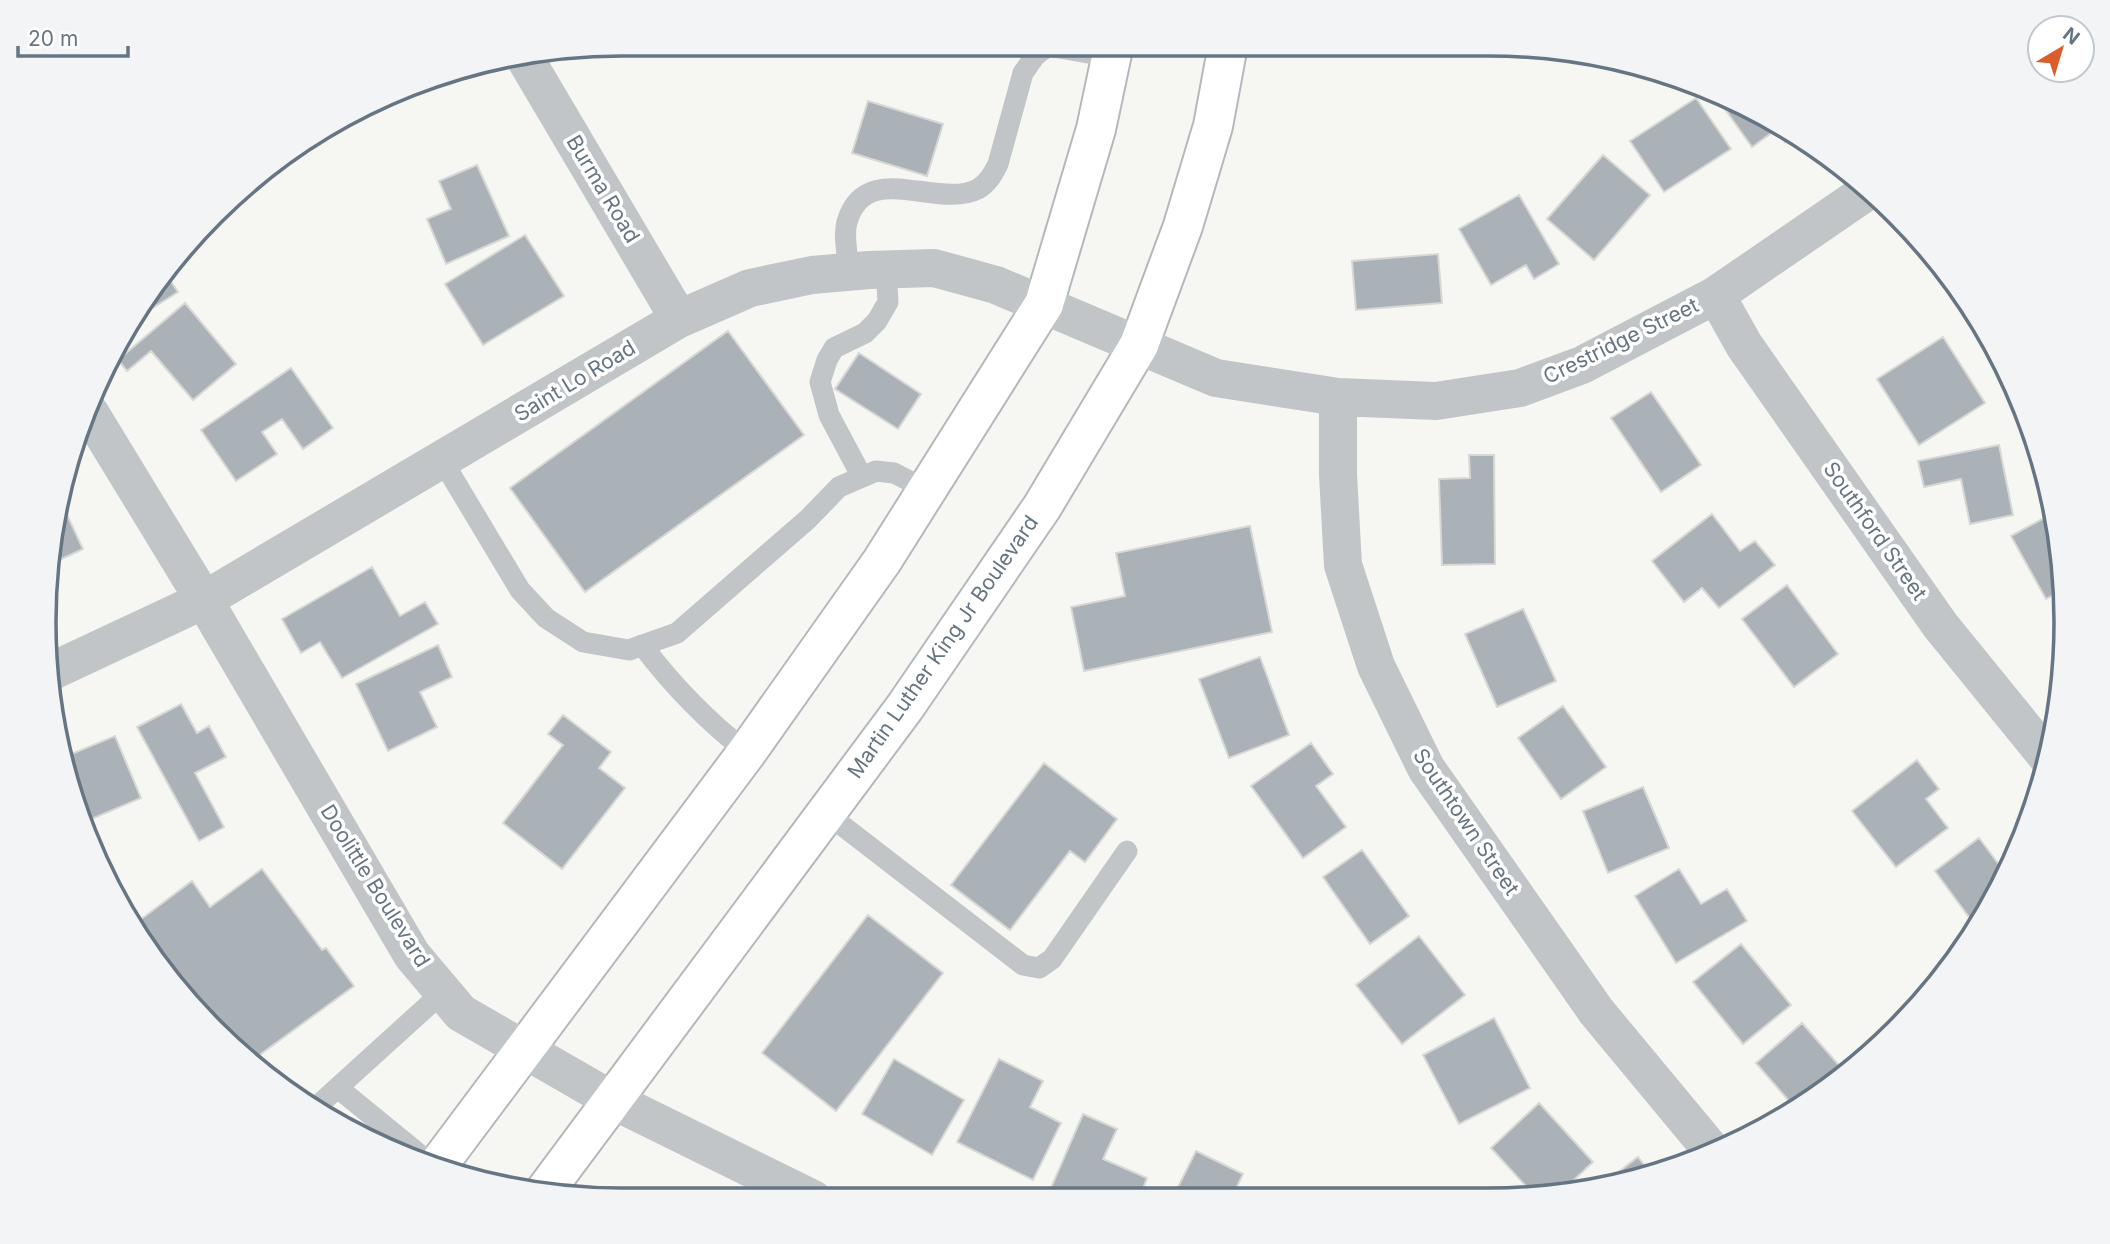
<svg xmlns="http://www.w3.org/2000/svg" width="2110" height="1244" font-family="Inter,sans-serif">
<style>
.building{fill:#aab1b7;stroke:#d7d7d5;stroke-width:2}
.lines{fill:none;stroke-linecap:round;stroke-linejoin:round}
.secondary-casing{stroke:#b4b8bd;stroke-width:42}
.service{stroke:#c1c5c8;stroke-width:21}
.minor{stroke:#c1c5c8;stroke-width:38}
.secondary{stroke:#fff;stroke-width:38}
.labels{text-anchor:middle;stroke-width:7;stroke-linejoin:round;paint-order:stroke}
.street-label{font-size:21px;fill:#667583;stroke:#fff}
.rim{fill:none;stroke:#667583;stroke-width:3.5}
</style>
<rect width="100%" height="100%" fill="#f6f6f3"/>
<path class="building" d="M1715 95 1796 134 1785 142 1777 129 1752 147Z
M1696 98 1731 149 1664 192 1630 141Z
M868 101 943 124 927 176 852 153Z
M1603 155 1650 195 1594 260 1547 219Z
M477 165 509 236 446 264 427 219 451 209 439 181Z
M1519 195 1559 264 1534 279 1526 265 1491 285 1459 229Z
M525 235 564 296 483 345 445 284Z
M1438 254 1442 303 1356 310 1352 261Z
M166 274 178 292 135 319 141 300Z
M185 303 236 364 193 400 151 351 127 371 118 360Z
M728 331 804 435 585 592 510 488Z
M1943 337 1985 403 1919 445 1877 379Z
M859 353 921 394 898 429 835 389Z
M291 368 333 428 303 449 282 419 262 432 277 454 236 481 201 430Z
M1651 392 1701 465 1661 492 1611 418Z
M1999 445 2013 515 1970 524 1961 479 1924 487 1918 461Z
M1469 455H1494L1495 564 1442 565 1439 479 1470 478Z
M61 502 83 549 55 562Z
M2055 512 2063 590 2046 599 2011 536Z
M1712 514 1740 551 1755 541 1775 565 1719 608 1702 588 1684 602 1652 561Z
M1250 526 1272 632 1084 671 1071 607 1125 596 1116 553Z
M372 567 400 616 425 602 438 624 342 678 320 642 301 653 282 619Z
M1787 585 1838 654 1794 687 1742 619Z
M1523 609 1556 681 1497 707 1465 634Z
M438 645 452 677 420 692 437 727 388 751 356 684Z
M1260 657 1289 735 1229 758 1199 679Z
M181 704 197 733 209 726 226 757 195 773 224 827 199 841 137 727Z
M1563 706 1606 767 1561 799 1518 738Z
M563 715 611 752 599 768 625 788 562 869 503 823 563 745 548 734Z
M115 736 141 798 82 823 75 808 64 757Z
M1311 743 1333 774 1316 786 1346 827 1303 858 1251 786Z
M1917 760 1939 789 1926 799 1948 828 1896 867 1852 811Z
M1044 763 1117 819 1085 862 1070 851 1010 930 951 885Z
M1643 787 1669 848 1608 873 1583 811Z
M1979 838 2006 874 1977 928 1935 871Z
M1362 850 1409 916 1370 944 1323 877Z
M262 869 322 950 326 948 354 986 254 1059 163 974 136 923 192 881 210 907Z
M1679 869 1701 904 1727 889 1747 921 1676 963 1635 896Z
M868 915 943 973 836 1111 762 1053Z
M1419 936 1465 995 1402 1044 1356 985Z
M1741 944 1791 1005 1743 1044 1693 982Z
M1494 1018 1530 1088 1459 1124 1423 1055Z
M1802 1023 1844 1071 1796 1109 1756 1063Z
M894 1059 964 1100 932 1155 862 1114Z
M999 1059 1043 1081 1030 1107 1061 1123 1033 1180 957 1142Z
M1539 1103 1593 1162 1561 1192 1536 1197 1491 1148Z
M1083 1114 1117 1129 1103 1159 1147 1178 1139 1199 1047 1197Z
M1196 1151 1243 1174 1231 1199H1172Z
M1638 1157 1651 1174 1603 1184Z"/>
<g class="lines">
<g class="secondary-casing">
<path id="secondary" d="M435 1169 747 752 882 561 1044 304 1096 129 1114 44
M545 1191 905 707 1042 507 1139 345 1183 226 1213 126 1228 45"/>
</g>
<path class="service" d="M849 271C848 257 843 236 847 222 866 158 937 210 978 189 988 183 993 174 998 164L1023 73 1035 56 1048 46 1111 57
M442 460 520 590 546 618 583 642 629 650 677 633 808 519 839 487 876 471 894 473 927 490
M862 477 829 415 820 382 827 360 834 348 865 333 877 321 888 302 886 269
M642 645C673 686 707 721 747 752
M826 813 1023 965 1039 968 1052 959 1127 851
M338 1088 436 1168
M314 1109 443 992"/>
<path class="minor" d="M526 60 679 319
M1716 295 1744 345 1940 625 2048 758
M1338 397V475L1343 565 1376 666 1426 768 1596 1011 1713 1152
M90 413 204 600 412 955 461 1013 612 1100 813 1199
M48 673 204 600 679 319 750 288 812 275 869 270 934 268 996 285 1216 378 1338 397 1436 401 1520 388 1582 365 1716 295 1869 190"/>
<use href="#secondary" class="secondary"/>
</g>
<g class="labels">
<g class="street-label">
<text transform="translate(603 189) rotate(59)" y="7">Burma Road</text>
<text transform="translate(1621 341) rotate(-26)" y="7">Crestridge Street</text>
<text transform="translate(575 381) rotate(-31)" y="7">Saint Lo Road</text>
<text transform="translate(1875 531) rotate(55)" y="7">Southford Street</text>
<text transform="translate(943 647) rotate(-55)" y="7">Martin Luther King Jr Boulevard</text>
<text transform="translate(1466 822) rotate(56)" y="7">Southtown Street</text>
<text transform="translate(375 886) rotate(58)" y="7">Doolittle Boulevard</text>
</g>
</g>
<path d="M0 0H2110V1244H0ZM622 56H1488A566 566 0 0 1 2054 622V622A566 566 0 0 1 1488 1188H622A566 566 0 0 1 56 622V622A566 566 0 0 1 622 56Z" fill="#f3f4f5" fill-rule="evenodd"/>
<path class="rim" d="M622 56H1488A566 566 0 0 1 2054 622V622A566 566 0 0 1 1488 1188H622A566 566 0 0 1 56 622V622A566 566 0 0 1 622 56Z"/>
<g transform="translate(2061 49) rotate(38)"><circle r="33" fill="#ffffff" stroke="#c2c8cd" stroke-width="2"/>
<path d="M0-5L12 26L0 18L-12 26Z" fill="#dc5d2c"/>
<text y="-10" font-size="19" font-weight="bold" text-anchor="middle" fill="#667583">N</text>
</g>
<path d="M18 46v10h110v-10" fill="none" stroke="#667583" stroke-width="3.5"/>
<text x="28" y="46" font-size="21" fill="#667583" stroke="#ffffff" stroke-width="5" paint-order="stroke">20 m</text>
</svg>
